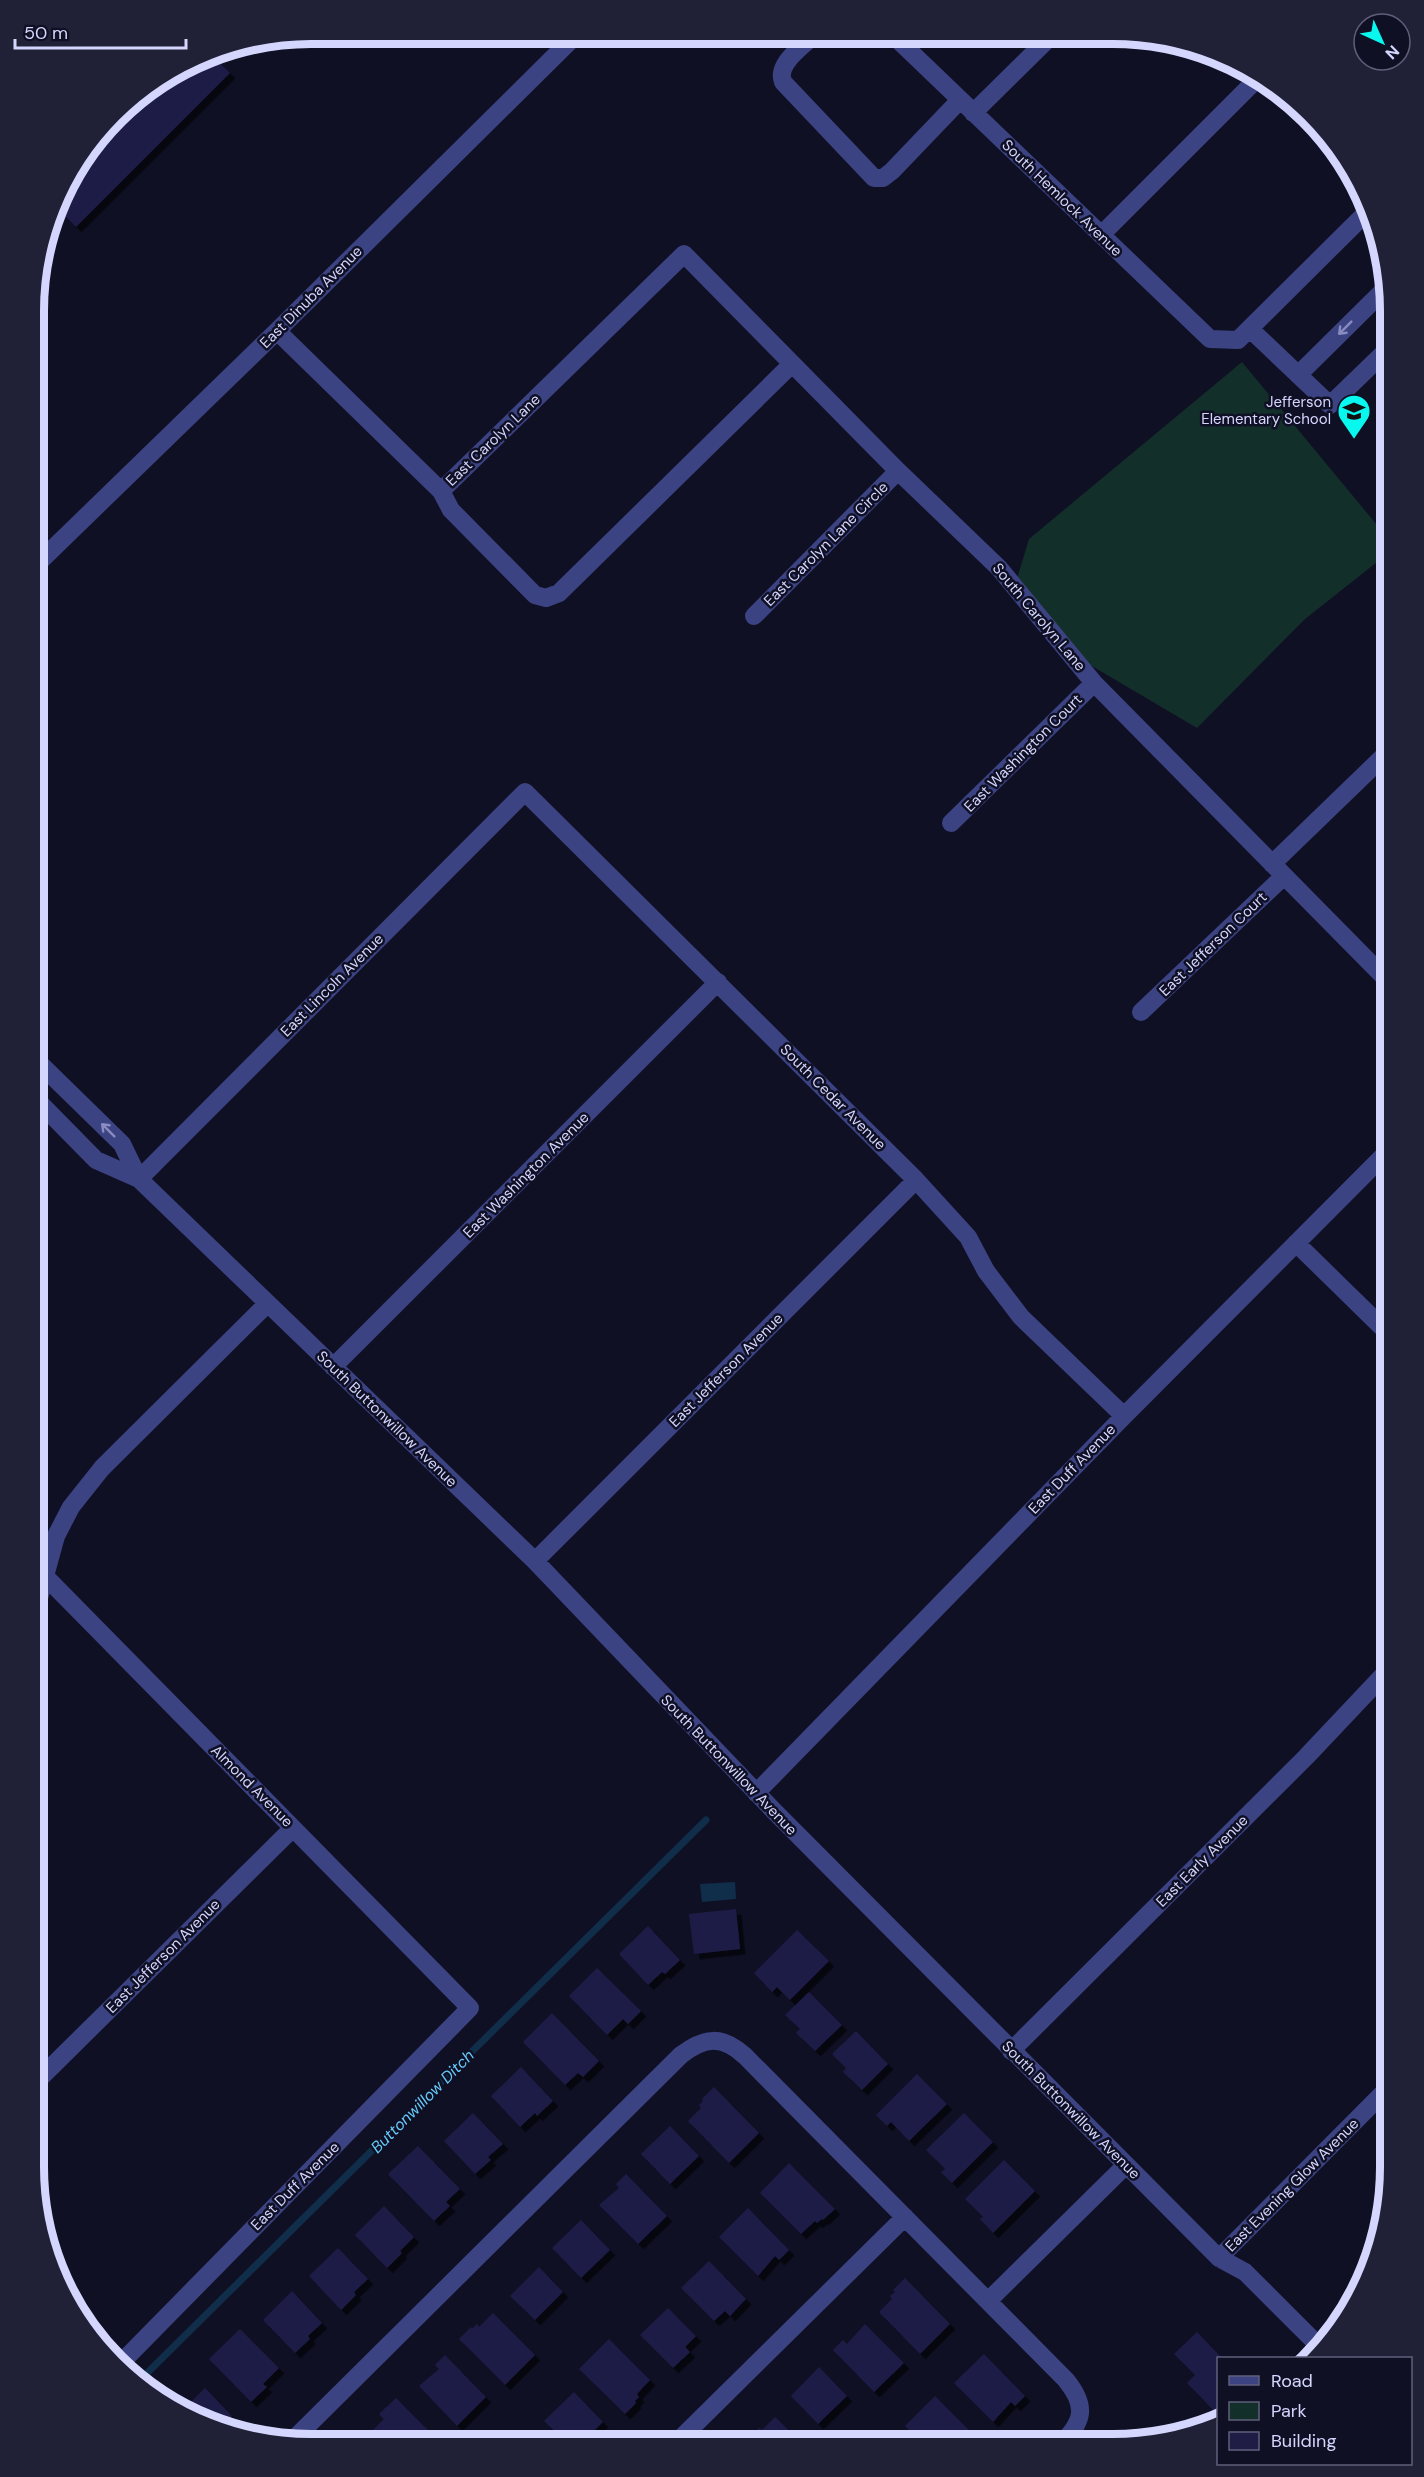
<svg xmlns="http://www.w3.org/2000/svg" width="1424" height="2477" font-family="'DM Sans',sans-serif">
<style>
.green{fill:#132f2a}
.water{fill:#102e49}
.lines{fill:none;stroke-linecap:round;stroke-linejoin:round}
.stream{stroke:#102e49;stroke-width:7}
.building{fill:#1f1c46;filter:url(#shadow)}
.minor{stroke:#3c4383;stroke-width:18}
.oneway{stroke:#888cc0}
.labels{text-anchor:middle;stroke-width:5;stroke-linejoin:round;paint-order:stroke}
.street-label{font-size:15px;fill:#d5d6fe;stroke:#101025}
.poi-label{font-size:15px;fill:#d5d6fe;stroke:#101025;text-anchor:end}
.water-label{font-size:16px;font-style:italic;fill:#67cafa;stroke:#101025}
.rim{fill:none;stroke:#d5d6fe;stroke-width:8}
</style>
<defs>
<filter id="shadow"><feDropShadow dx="5.5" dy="5.5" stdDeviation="0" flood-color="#0009"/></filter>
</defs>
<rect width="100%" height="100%" fill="#101025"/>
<path class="green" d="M1242 362 1391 542V551L1305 619 1197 728 1058 646 1016 582 1029 539Z"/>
<path class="water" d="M735 1882 736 1899 702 1902 700 1884Z"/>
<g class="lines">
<path class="stream" d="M138 2382 706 1820"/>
</g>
<path class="building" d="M210 53 230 73 76 227 56 207 62 188 127 102Z
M736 1909 740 1949 694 1954 689 1914Z
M648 1926 680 1960 665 1974 662 1972 648 1985 619 1954Z
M797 1930 829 1961 790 2000 777 1987 772 1992 754 1973Z
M597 1968 641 2011 628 2024 623 2019 607 2035 569 1996Z
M809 1992 842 2025 815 2051 796 2033 800 2029 785 2015Z
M552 2013 599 2061 583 2077 578 2073 565 2085 523 2042Z
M856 2031 888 2064 862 2090 843 2072 846 2068 832 2054Z
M521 2067 553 2101 537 2116 535 2113 520 2127 491 2096Z
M917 2074 947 2104 909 2141 891 2122 887 2126 876 2115Z
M714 2087 759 2133 729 2163 688 2121 701 2108 699 2105 703 2101 702 2099Z
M473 2113 503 2144 488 2157 491 2160 475 2174 444 2141Z
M964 2113 993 2142 952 2183 941 2172 945 2169 926 2150Z
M670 2126 699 2156 670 2184 641 2154Z
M418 2146 460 2189 446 2202 450 2206 434 2221 388 2174Z
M1004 2160 1035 2191 993 2233 980 2219 983 2217 965 2199Z
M789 2163 835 2209 823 2220 822 2219 817 2223 815 2221 801 2234 760 2193Z
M626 2174 667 2216 638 2244 599 2205 619 2188 616 2184Z
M384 2206 414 2237 400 2251 402 2253 387 2268 355 2235Z
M748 2208 789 2250 779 2260 775 2256 758 2276 719 2237Z
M581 2220 610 2250 581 2278 552 2248Z
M338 2248 368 2279 354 2292 356 2295 341 2310 309 2276Z
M709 2261 746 2299 730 2316 725 2311 714 2321 681 2288Z
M539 2267 563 2292 535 2320 510 2296Z
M905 2278 950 2324 920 2354 879 2312 892 2299 890 2296 895 2292 893 2290Z
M292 2291 322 2323 308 2336 310 2339 295 2353 263 2320Z
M668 2308 696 2336 685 2347 690 2352 673 2368 640 2335Z
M493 2313 535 2355 505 2385 459 2339 471 2327 472 2329 477 2324 479 2327Z
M865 2324 904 2363 874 2392 833 2350 843 2340 847 2344Z
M240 2329 279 2368 263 2384 267 2387 251 2402 209 2359Z
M1197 2332 1222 2358H1218V2415L1187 2383 1195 2375 1174 2354Z
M609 2339 650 2380 637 2394 639 2397 635 2401 636 2403 625 2414 579 2369Z
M984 2354 1025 2396 1015 2406 1011 2402 993 2422 954 2383Z
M445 2355 486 2397 457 2426 419 2386 439 2369 435 2365Z
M819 2367 847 2396 818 2424 791 2396Z
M205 2388 232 2416 222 2426 188 2415 182 2411Z
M574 2392 603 2422 582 2442H566L544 2421Z
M935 2396 981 2442 979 2444 922 2443 905 2426Z
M396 2398 429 2431 417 2442H385L373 2430 384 2419 379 2414Z
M775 2417 802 2443H741L753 2431 755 2432 759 2428 762 2430Z"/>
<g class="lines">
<path class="minor" d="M813 36C801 48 776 64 783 82L874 178H883L892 171 960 100
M895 37 1210 339 1238 340 1370 209
M973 113 1049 38
M1101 235 1259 77
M1250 329 1330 405 1391 346
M277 331 441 491 684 254 898 471 999 568 1094 683 1391 984
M1298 375 1387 287
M441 491 451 510 535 595 546 598 559 593 792 364
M35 566 277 331 576 35
M754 616 898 471
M951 823 1094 683
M1272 864 1391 749
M1141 1012 1284 876
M34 1058 122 1144 139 1179 535 1561 773 1810 1219 2258 1245 2272 1321 2348
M34 1097 96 1160 139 1179
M139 1179 525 792 916 1180 968 1237 986 1271 1021 1317 1124 1416
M1296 1243 1391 1336
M333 1367 718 982
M535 1561 916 1180
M34 1565 470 2008 119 2365
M34 1616 56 1536 71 1507 102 1468 267 1304
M756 1793 1124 1416 1391 1148
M1011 2051 1306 1757 1391 1667
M33 2085 293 1828
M1219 2258 1390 2086
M989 2300 1126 2165
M291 2442 681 2055C705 2037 722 2035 745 2056L1066 2380C1087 2406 1084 2421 1061 2444
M676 2443 905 2217"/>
</g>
<defs><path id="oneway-shaft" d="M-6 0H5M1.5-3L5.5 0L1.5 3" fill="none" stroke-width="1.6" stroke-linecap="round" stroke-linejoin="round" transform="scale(1.5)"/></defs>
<g class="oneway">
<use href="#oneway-shaft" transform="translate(1345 328) rotate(135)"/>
<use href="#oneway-shaft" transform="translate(108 1130) rotate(-135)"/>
</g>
<defs>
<g id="school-pin" transform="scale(1.725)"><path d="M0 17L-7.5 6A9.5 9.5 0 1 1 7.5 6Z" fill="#08f7ee" stroke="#101025"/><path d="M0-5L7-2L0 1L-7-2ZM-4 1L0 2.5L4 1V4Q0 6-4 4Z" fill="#111"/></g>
</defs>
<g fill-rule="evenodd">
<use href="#school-pin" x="1354" y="411"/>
</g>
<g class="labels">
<g class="street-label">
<text transform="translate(1062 198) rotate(44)" y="5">South Hemlock Avenue</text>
<text transform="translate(311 297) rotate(-45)" y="5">East Dinuba Avenue</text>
<text transform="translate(493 440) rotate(-44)" y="5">East Carolyn Lane</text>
<text transform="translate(826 544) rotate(-45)" y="5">East Carolyn Lane Circle</text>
<text transform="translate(1039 617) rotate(50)" y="5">South Carolyn Lane</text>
<text transform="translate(1023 753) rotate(-45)" y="5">East Washington Court</text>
<text transform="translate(1213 944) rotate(-44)" y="5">East Jefferson Court</text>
<text transform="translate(332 985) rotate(-45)" y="5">East Lincoln Avenue</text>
<text transform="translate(833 1097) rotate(45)" y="5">South Cedar Avenue</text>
<text transform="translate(526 1175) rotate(-45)" y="5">East Washington Avenue</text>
<text transform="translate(726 1370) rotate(-45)" y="5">East Jefferson Avenue</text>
<text transform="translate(387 1419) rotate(44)" y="5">South Buttonwillow Avenue</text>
<text transform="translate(1072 1469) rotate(-46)" y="5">East Duff Avenue</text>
<text transform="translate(729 1765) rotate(46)" y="5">South Buttonwillow Avenue</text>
<text transform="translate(252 1786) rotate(45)" y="5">Almond Avenue</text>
<text transform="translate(1202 1861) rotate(-45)" y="5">East Early Avenue</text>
<text transform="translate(163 1956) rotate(-45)" y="5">East Jefferson Avenue</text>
<text transform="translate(1071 2110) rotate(45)" y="5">South Buttonwillow Avenue</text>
<text transform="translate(1292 2185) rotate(-45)" y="5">East Evening Glow Avenue</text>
<text transform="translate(295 2186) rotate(-45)" y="5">East Duff Avenue</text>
</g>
<g class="poi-label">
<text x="1331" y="407">Jefferson<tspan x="1331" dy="17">Elementary School</tspan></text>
</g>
<g class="water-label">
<text transform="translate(422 2101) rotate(-45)" y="6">Buttonwillow Ditch</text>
</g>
</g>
<path d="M0 0H1424V2477H0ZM311 44H1113A267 267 0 0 1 1380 311V2167A267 267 0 0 1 1113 2434H311A267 267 0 0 1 44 2167V311A267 267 0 0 1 311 44Z" fill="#202036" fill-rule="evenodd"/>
<path class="rim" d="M311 44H1113A267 267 0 0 1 1380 311V2167A267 267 0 0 1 1113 2434H311A267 267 0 0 1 44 2167V311A267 267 0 0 1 311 44Z"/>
<rect x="1217" y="2357" width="195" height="108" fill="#101025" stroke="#5f5f7c" stroke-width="1.5"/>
<rect x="1229" y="2376" width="30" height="9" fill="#3c4383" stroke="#5f5f7c" stroke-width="1.5"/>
<text x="1271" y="2387" font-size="18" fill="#d5d6fe">Road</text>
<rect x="1229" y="2402" width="30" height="18" fill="#132f2a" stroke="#5f5f7c" stroke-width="1.5"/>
<text x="1271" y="2417" font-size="18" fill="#d5d6fe">Park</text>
<rect x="1229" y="2432" width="30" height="18" fill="#1f1c46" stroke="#5f5f7c" stroke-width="1.5"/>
<text x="1271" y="2447" font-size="18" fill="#d5d6fe">Building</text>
<g transform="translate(1382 42) rotate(135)"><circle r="28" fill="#101025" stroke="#5f5f7c" stroke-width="1.5"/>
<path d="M0-4.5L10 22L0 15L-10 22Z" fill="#08f7ee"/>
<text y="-9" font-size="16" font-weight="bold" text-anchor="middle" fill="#d5d6fe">N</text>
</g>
<path d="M15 39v9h171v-9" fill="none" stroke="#d5d6fe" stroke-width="3"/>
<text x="24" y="39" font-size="18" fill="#d5d6fe" stroke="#101025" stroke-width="4.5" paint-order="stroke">50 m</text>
</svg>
